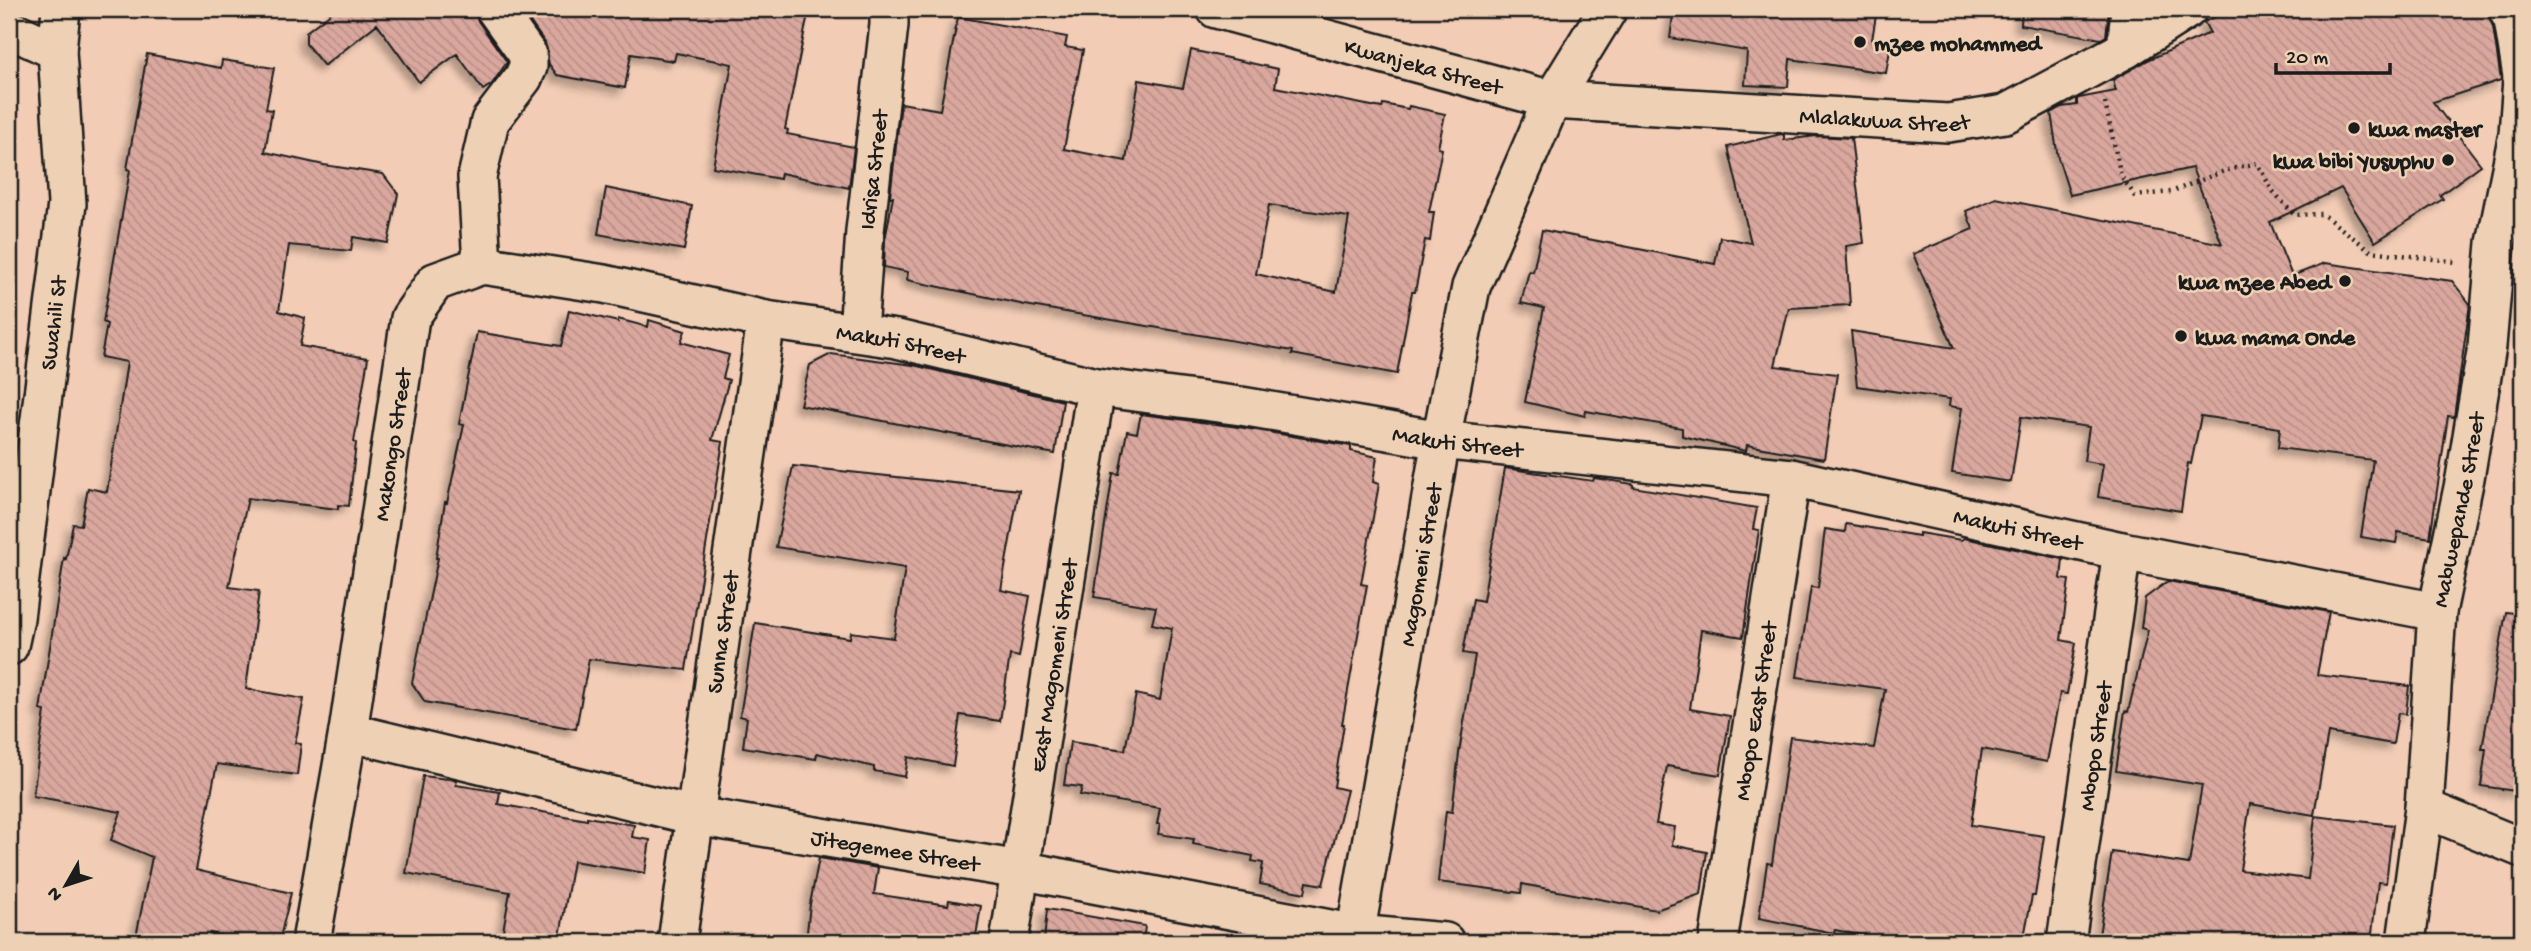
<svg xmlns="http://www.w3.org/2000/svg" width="2531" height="951" font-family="'Gochi Hand',sans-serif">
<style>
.building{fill:url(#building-back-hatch);stroke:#1c1c1c;stroke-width:2;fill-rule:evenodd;filter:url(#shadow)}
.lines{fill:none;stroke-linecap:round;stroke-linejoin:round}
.street-casing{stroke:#1c1c1c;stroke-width:42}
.path{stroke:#1c1c1c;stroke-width:4.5;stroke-dasharray:2 5;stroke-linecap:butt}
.street{stroke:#eed1b4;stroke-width:37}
.poi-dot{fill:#1c1c1c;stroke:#eed1b4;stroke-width:2.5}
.labels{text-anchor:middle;stroke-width:5;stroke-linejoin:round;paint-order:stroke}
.poi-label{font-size:23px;font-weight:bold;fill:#1c1c1c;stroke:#eed1b4;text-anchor:start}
.street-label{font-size:23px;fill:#1c1c1c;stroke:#eed1b4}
</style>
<defs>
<pattern id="building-back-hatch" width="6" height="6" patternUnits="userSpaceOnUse" patternTransform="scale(1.75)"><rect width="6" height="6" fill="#d9a79d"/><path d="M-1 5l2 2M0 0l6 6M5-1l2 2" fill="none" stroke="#ba8f87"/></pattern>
<filter id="shadow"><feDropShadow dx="-6" dy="6" stdDeviation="3.5" flood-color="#0004"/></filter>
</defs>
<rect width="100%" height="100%" fill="#f2ccb5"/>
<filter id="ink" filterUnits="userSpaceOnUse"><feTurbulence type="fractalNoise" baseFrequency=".0143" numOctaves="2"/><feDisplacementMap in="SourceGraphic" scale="14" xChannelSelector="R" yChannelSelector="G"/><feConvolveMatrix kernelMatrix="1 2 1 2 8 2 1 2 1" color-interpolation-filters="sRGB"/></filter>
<g filter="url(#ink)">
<path class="building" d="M336 9H474L478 21 507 62 492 84 483 90 457 54 419 82 377 24 324 66 306 44V32Z
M521 9H809L785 129 788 130 787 134 854 147 849 188 781 173 780 179 713 167 732 64 676 53 674 61 631 54 625 88 557 75 549 64 545 43Z
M1674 9H1877L1872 40 1891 44 1886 73 1790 59 1788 87 1745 85 1747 51 1670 38Z
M2022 9H2109L2106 36 2101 39 2021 25Z
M2230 9H2486L2493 27 2501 80 2433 102 2481 165 2440 195 2443 199 2375 242 2341 188 2270 222 2292 276 2325 263 2452 281 2470 304 2454 417 2448 416 2430 538 2398 532 2396 543 2361 537 2373 460 2278 448 2280 428 2201 416 2191 464 2188 463 2181 511 2098 497 2103 464 2084 461 2089 427 2021 417 2011 482 1952 473 1962 408 1949 406 1950 399 1857 386 1851 331 1954 348 1913 254 1973 229 1966 211 1996 198 2222 244 2192 168 2070 195 2058 158 2051 113 2062 107 2077 105V99L2079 98 2116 91 2113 80 2150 59 2210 33 2204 22Z
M958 17 1067 37 1065 47 1083 50 1064 149 1126 161 1139 80 1183 88 1191 50 1278 69 1275 87 1382 108 1383 104 1408 109 1409 106 1445 114 1438 148 1442 149 1429 212H1434L1430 241 1425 240 1415 292H1412L1397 374 1292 354 1293 351 1025 305 907 280 908 272 884 267 885 240 893 197H890L901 103 940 110ZM1269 205 1349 217 1336 292 1256 274Z
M147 54 221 68 222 60 274 68 266 109 272 110 265 152 324 165 383 174 398 194 388 243 353 237 351 251 289 245 279 311 305 318 300 346 368 358 354 442 356 443 349 506 338 505V509L248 498 229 587 259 591 246 689 304 699 295 743 301 744 297 775 217 764 196 870 291 893 279 942H249L210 933 209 942H135L152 857 111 840 121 812 33 796 45 711 40 710 64 558 66 559 73 524 81 525 88 488 107 492 127 362 101 357 107 324 103 322 130 170 127 169Z
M1781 134 1784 135V140L1816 136 1851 138 1864 243 1846 246 1850 305 1789 308 1775 366 1837 374 1824 459 1747 445 1746 451 1682 436V428L1586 411 1585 416 1525 402 1544 308 1521 303 1529 271 1533 272 1542 230 1715 264 1720 237 1751 243 1728 147Z
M606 188 692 206 684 250 598 234Z
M569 310 618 322V319L648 327 649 320 685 331 681 342 729 355 723 378 729 380 712 440 723 442 686 670 589 659 576 729 425 702 412 683 438 558H436L445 502 447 503 464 425 459 424 477 332 561 346Z
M831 354 913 365 1063 401 1055 454 800 405 810 365Z
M1141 414 1238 427 1351 446V451L1377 457 1373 482 1379 484 1361 584 1367 585 1342 724H1344L1334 787 1347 790 1323 885 1307 882 1305 893 1260 884 1263 863 1252 861 1253 856 1193 844 1194 839 1158 834 1160 824H1157L1160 808 1080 795 1082 787 1064 785 1070 742 1125 750 1136 694 1160 700 1172 628 1152 624 1156 607 1094 597 1113 473 1119 474 1127 431 1137 433Z
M793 466 1019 490 1001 590 1030 596 1019 657 1010 655 1000 721 960 715 953 766 908 757 905 777 874 771V767L817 753 816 759 743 747 747 718 740 716 755 623 850 638 851 632 894 638 905 568 776 547Z
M1505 468 1593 481 1594 478 1633 484V487L1757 508 1753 529 1759 530 1743 637 1701 630 1690 709 1730 716 1720 775 1667 766 1656 824 1675 827 1672 845 1707 852 1701 894 1656 910 1522 884 1521 893 1438 882 1446 811 1452 812 1459 753 1475 655 1463 653 1473 599 1483 601Z
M1846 524 1919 536V533L1961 540 1964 538 2063 559 2061 579 2069 580 2061 640 2076 643 2067 694 2060 693 2047 762 1982 749 1971 825 2044 836 2035 896H2032L2023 942H1894L1835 930 1834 933 1759 918 1767 863 1772 864 1790 737 1874 748 1885 689 1797 677 1811 587 1818 588 1825 529 1845 532Z
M2168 581 2329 612 2317 675 2409 686 2406 714 2398 713 2393 744 2328 733 2314 815 2250 804 2240 870 2308 879 2315 816 2393 825 2386 883 2378 882 2371 942H2098L2112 852 2189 864 2202 785 2116 771 2125 711 2128 712 2148 630 2141 628 2145 598Z
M2506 612 2522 614V792L2481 786 2486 749H2482Z
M423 776 457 780 456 785 500 792 498 804 587 820V817L634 825 632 837 650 840 645 873 573 861 559 942H501L510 892 406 873Z
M819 858 878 868 874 894 948 905 949 900 981 906 975 942H806L810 904Z
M1047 909 1145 926 1143 942H1044Z"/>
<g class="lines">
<g class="street-casing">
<g id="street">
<path id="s1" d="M1216 9 1552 100 1948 123 2005 114 2126 49 2188 9"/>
<path d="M2507 9 2513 20 2522 76"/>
<path d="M9 29 57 51 67 204 15 618 9 646"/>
<path d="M2126 49 2130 9"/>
<path d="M57 51 61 9"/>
<path d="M482 265 477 177 490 121 523 78 528 67V55L495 9"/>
<path id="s2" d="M858 332 865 231 889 25V9"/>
<path id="s3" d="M348 732 696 816 1020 870 1356 934 1445 942"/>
<path d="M2424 808 2522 848"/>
<path id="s4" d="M311 942 348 732 410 318 435 282 482 265 604 284 766 320 897 339 1096 387 1241 406 1441 440 1791 478 2122 551 2437 612"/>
<path id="s5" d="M677 942 766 320"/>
<path id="s6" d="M1009 942 1096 387"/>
<path id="s7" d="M1354 942 1441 440 1471 287 1552 100 1608 9"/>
<path id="s8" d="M1718 942 1791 478"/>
<path id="s9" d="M2066 942 2122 551"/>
<path id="s10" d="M2406 942 2424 808 2437 612 2465 478 2487 346 2496 243 2518 134 2522 79"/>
</g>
</g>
<path class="path" d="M2105 103 2121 176 2135 196 2171 192 2224 171 2257 163 2272 190 2294 215 2322 214 2371 251 2457 262"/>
<use href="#street" class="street"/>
</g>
</g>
<g class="poi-dot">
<circle cx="1860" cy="42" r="7"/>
<circle cx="2354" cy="128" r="7"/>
<circle cx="2448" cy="160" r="7"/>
<circle cx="2345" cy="281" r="7"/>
<circle cx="2181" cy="336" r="7"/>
</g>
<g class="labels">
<g class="poi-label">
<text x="1874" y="50">mzee mohammed</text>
<text x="2368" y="136">kwa master</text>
<text x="2434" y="168" text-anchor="end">kwa bibi Yusuphu</text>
<text x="2331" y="289" text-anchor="end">kwa mzee Abed</text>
<text x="2195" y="344">kwa mama Onde</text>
</g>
<g class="street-label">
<text dy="8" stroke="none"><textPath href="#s1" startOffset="215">Kwanjeka Street</textPath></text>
<text dy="8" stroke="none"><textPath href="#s1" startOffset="681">Mlalakuwa Street</textPath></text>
<text dy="8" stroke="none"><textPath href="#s2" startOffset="163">Idrisa Street</textPath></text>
<text transform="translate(52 323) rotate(-83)" y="8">Swahili St</text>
<text dy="8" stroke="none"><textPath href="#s4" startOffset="1152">Makuti Street</textPath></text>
<text dy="8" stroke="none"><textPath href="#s4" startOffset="1718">Makuti Street</textPath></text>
<text dy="8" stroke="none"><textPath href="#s4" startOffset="504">Makongo Street</textPath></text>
<text dy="8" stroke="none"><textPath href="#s10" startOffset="436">Mabwepande Street</textPath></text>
<text dy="8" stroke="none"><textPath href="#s4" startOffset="2286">Makuti Street</textPath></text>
<text dy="8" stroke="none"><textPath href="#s7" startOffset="383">Magomeni Street</textPath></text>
<text dy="8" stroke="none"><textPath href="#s5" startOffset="313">Sunna Street</textPath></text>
<text dy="8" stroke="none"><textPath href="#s6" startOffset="280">East Magomeni Street</textPath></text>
<text dy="8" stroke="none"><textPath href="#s8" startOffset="234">Mbopo East Street</textPath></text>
<text dy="8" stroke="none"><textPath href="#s9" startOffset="198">Mbopo Street</textPath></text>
<text dy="8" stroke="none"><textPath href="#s3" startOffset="560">Jitegemee Street</textPath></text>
</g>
</g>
<rect width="2531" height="951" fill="none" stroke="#eed1b4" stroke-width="35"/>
<rect x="18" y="18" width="2496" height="916" fill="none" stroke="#1c1c1c" stroke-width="2.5" filter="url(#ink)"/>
<g transform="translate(66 885) rotate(231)" stroke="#eed1b4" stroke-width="5" paint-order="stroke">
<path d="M0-5L12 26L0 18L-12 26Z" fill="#1c1c1c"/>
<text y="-10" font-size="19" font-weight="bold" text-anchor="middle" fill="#1c1c1c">N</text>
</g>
<path d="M2276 63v10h114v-10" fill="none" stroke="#1c1c1c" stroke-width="3.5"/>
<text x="2286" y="63" font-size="21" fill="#1c1c1c" stroke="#eed1b4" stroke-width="5" paint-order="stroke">20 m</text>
</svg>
